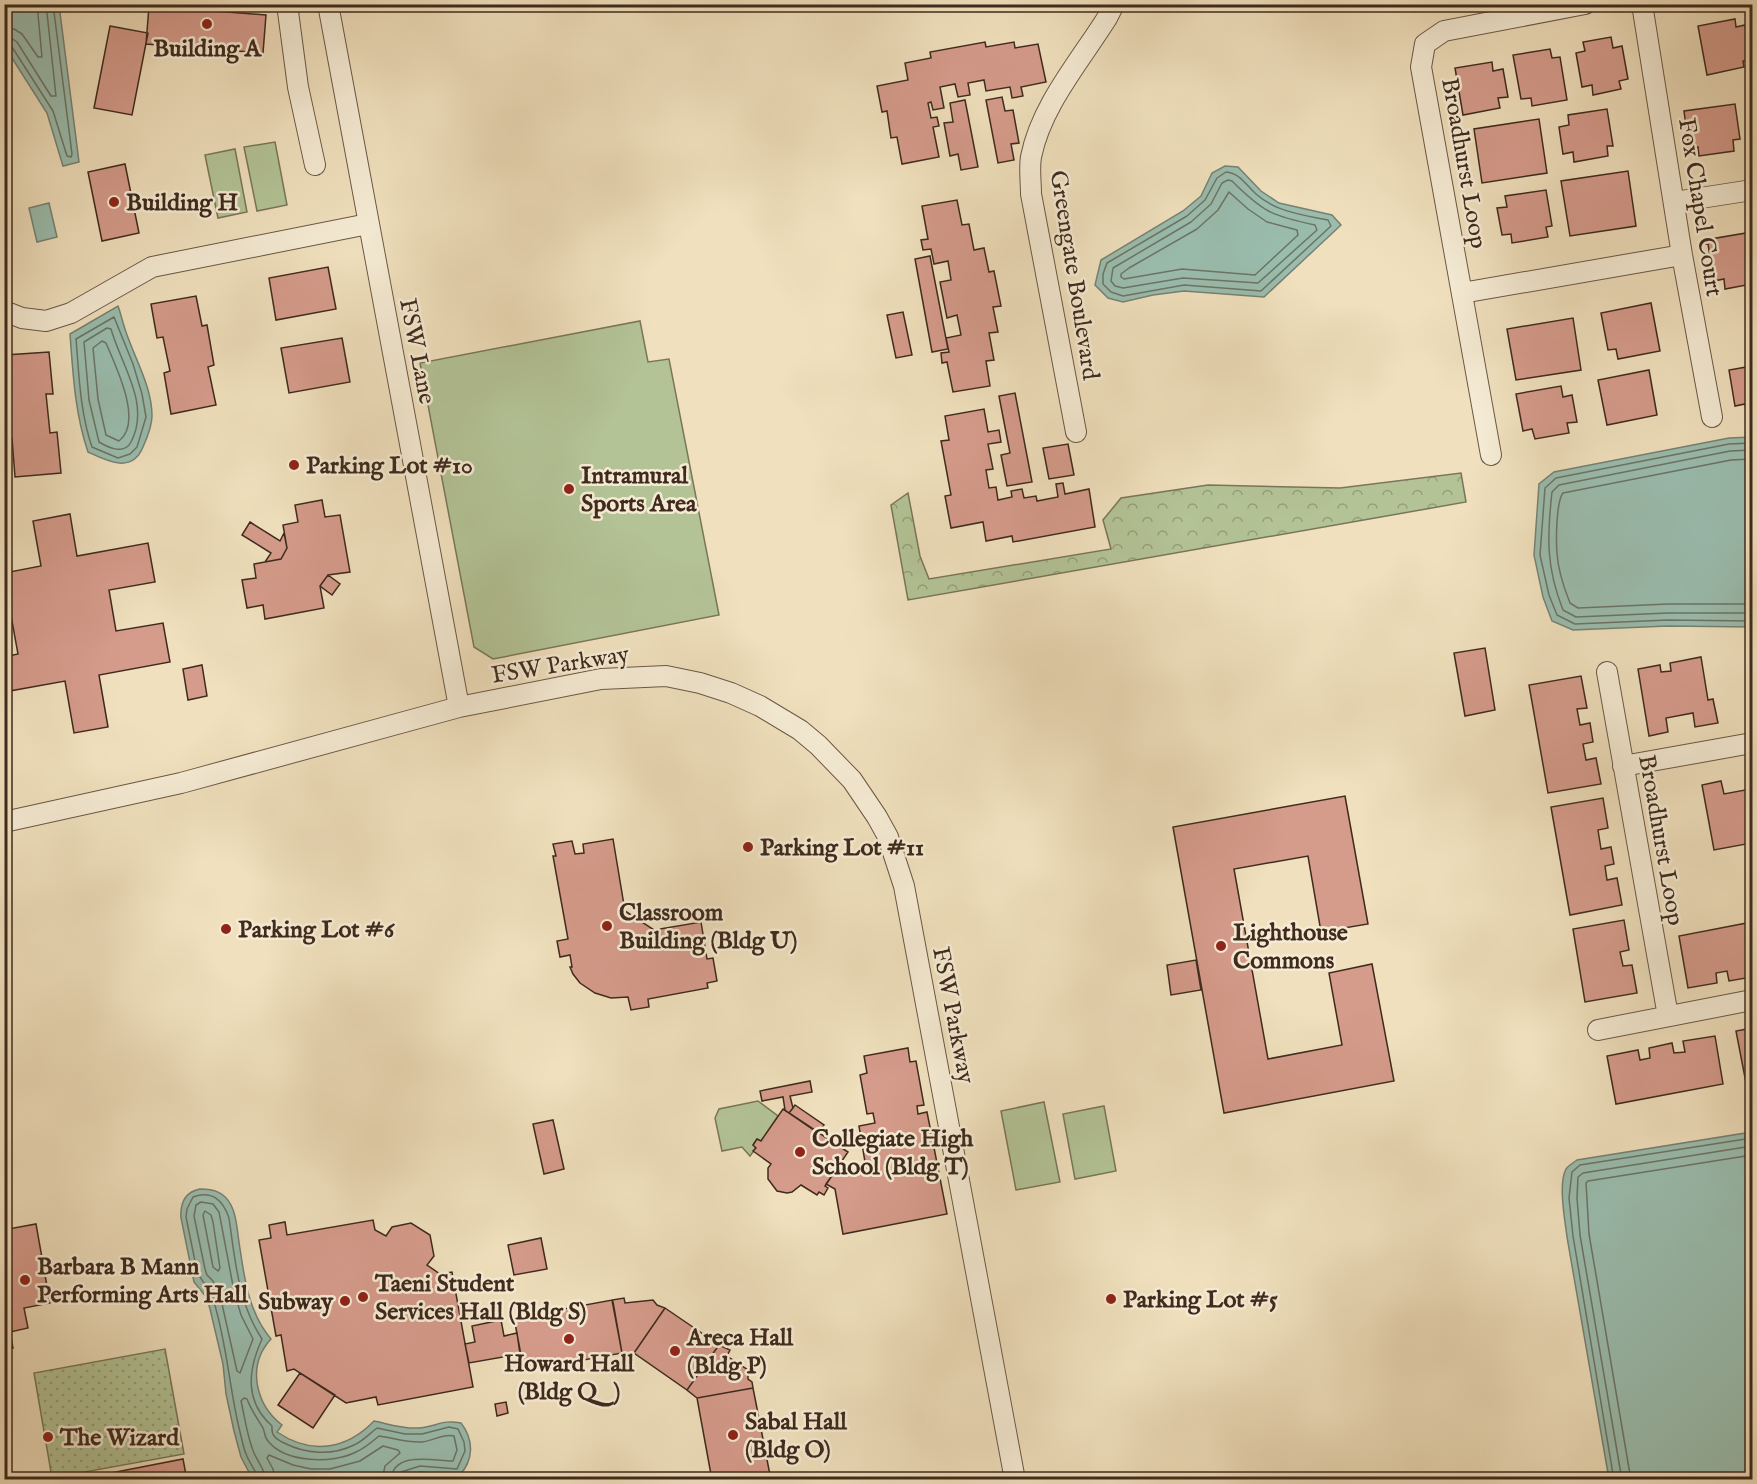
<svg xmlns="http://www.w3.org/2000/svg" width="1757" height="1484" font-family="'IM FELL English',serif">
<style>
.forest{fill:url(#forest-crowns);stroke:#79765a;stroke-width:1.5}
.park{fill:url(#park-dots);stroke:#79765a;stroke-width:1.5}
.garden{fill:#b3c396;stroke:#79765a;stroke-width:1.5}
.water{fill:#9abdae;stroke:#768274;stroke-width:1.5}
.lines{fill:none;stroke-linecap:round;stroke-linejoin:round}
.shore{stroke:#6c7466;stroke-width:1.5}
.building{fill:#d59b8b;stroke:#3f2a1d;stroke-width:1.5}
.minor-casing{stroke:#6b5845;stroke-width:22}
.minor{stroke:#f5ebd4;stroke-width:20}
.poi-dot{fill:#8f2418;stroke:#f5ebd4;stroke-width:2}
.labels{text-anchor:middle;stroke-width:5;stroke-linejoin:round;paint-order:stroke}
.poi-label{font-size:24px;font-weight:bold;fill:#3f2a1d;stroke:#f5ebd4;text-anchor:start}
.street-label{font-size:24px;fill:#3f2a1d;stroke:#f5ebd4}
</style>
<defs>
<pattern id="forest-crowns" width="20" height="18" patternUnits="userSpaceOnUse" patternTransform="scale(1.5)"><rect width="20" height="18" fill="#b3c396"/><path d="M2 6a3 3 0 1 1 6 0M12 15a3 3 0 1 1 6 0" fill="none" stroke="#939f7a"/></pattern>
<pattern id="park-dots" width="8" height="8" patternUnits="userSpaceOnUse" patternTransform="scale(1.5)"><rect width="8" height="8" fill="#b3c396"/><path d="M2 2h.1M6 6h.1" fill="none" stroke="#939f7a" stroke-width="1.8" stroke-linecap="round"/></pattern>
</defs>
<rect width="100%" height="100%" fill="#f0e0bd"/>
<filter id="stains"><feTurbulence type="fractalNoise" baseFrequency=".00333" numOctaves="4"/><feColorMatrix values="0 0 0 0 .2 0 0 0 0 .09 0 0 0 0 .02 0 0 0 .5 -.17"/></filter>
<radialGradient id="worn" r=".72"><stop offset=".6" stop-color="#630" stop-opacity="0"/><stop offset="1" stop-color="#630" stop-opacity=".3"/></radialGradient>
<path class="forest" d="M1461 473 1466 502 908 600 891 505 908 493 920 556 929 579 1111 549 1103 520 1121 498 1208 485 1340 488Z"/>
<path class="park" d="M165 1349 184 1454 52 1478 34 1373Z"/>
<path class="garden" d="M275 142 287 205 257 211 244 147Z
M235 149 247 212 218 218 205 155Z
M640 321 648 362 669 359 719 615 493 659 474 647 420 363Z
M758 1101 778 1116 761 1141 757 1139 753 1145 756 1148 750 1156 742 1147 722 1151 715 1118 719 1109Z
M1044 1102 1060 1182 1016 1190 1001 1111Z
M1104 1106 1116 1171 1075 1179 1063 1114Z"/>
<path class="water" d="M5 4 59 5 79 162 63 166 47 113 5 47Z
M1225 166 1238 167 1261 191 1279 203 1332 215 1341 225 1264 297 1184 291 1153 295 1123 302 1108 298 1095 285 1101 260 1183 211 1201 196 1212 173Z
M49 203 57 237 37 242 29 208Z
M118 306C121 314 123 324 126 332 135 359 152 387 152 416 152 426 147 438 143 447 132 474 107 461 88 452 75 414 73 374 70 334Z
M1752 437V627L1668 626 1573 630 1552 621 1543 597 1534 555 1539 484 1554 472 1729 438Z
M1752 1132V1479H1609L1567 1237C1565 1220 1558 1184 1566 1169 1568 1166 1574 1162 1577 1160Z
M200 1189C214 1189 224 1192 231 1205 237 1216 237 1230 239 1242 244 1276 248 1312 271 1339 246 1366 256 1405 282 1425L277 1432C311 1455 346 1450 374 1421 389 1424 403 1429 418 1428 436 1427 442 1419 461 1423 474 1440 474 1460 459 1476L420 1472 400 1480H255L252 1478 241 1457 234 1431 226 1394 223 1364 210 1309 207 1298 194 1282 181 1218C180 1203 185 1192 200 1189Z"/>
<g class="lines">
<path class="shore" d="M4 28 14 29 22 34 38 57H42L37 4
M4 37 11 38 17 42 51 96H56L46 4
M4 44 12 47 53 111 67 156 71 157 72 154 53 4
M1226 172C1240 173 1246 185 1256 194 1276 212 1303 215 1328 220L1331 226 1261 291 1184 285 1123 296 1111 292 1103 284V274L1107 263 1187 216 1205 200 1217 178Z
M1228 180 1232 181C1263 212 1272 216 1315 225L1317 230 1258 283 1183 278 1123 288 1115 286 1111 281 1113 268 1191 222 1211 204 1222 183Z
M1229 192 1248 209 1267 222 1297 230 1298 235 1255 275 1182 269 1124 279 1121 277V274L1129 268 1197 229 1218 210Z
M114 317 133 364 142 394 146 417 137 447 130 454 118 458 92 447C80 412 79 375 76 339Z
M107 328 111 329C121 365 151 404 131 442 124 455 109 448 99 442L89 400 84 342Z
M102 341 106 343C115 365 144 422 119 441L106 435 98 399 93 348Z
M1752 443 1729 444 1556 478 1545 488 1540 555 1549 595 1557 615 1575 624 1668 620 1752 621
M1752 450 1730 451 1559 485 1552 492C1547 537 1546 567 1563 610L1576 617 1668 613H1752
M1752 459 1731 460 1563 493C1556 502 1556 541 1557 553 1558 570 1564 588 1570 603L1578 608 1668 604H1752
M201 1202 213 1204 219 1212 234 1291 241 1315 253 1339 240 1373 237 1371 220 1295 213 1281 207 1275 205 1269 194 1216 196 1205Z
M205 1211 211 1215 213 1222 220 1268 218 1271 213 1267 203 1215Z
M258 1480C257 1471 249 1463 246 1454 243 1447 242 1439 240 1432 229 1388 227 1342 213 1299 210 1287 201 1282 197 1271L186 1217 187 1209 193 1197C212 1190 223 1200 229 1218 235 1259 238 1303 262 1339 248 1370 244 1401 272 1426 271 1436 276 1439 284 1443 306 1454 332 1456 354 1445 363 1441 369 1434 377 1428L405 1434H422L449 1427 458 1429 464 1442 465 1451 457 1469 420 1466 401 1472 399 1480
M266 1480C265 1470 258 1462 254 1453 247 1437 245 1418 241 1401L244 1398 247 1399C251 1410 257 1418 263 1428 265 1432 264 1437 268 1441 285 1463 333 1464 356 1452 365 1448 372 1442 379 1436 394 1438 407 1443 422 1442 433 1441 444 1433 454 1436L457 1450 453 1461C435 1461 393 1450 391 1480
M275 1480 273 1469 267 1458 269 1455 293 1465 311 1469H330L360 1461 383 1446 398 1450 400 1453 385 1466 382 1480
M1614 1480 1573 1236 1569 1198 1572 1172 1580 1165 1752 1138
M1622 1480 1580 1235 1577 1198 1578 1177 1583 1173 1752 1146
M1631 1480 1589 1234 1586 1183 1588 1181 1752 1155"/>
</g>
<path class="building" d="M149 6 266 15 263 53 146 44Z
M1735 19 1736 27 1745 25 1752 59 1743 61 1744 67 1707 75 1698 26Z
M110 26 148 33 132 115 94 108Z
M1611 37 1613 48 1622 46 1628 79 1619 81 1621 89 1593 95 1592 85 1582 87 1576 53 1585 51 1583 42Z
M985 42 986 47 1014 42 1015 48 1038 44 1046 82 1021 87 1023 96 1012 98 1010 87 986 91 984 80 968 83 970 95 958 97 955 84 940 87 944 108 933 110 931 102 928 103 931 118 937 117 939 126 933 127 939 157 902 164 897 137 891 138 887 111 882 112 877 86 908 80 905 63 931 58 930 52Z
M1550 49 1552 58 1560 57 1567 100 1532 106 1531 98 1521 99 1513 55Z
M1492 62 1493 71 1503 69 1508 97 1498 98 1500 108 1463 115 1455 68Z
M1002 97 1005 111 1013 110 1019 143 1011 144 1014 160 998 163 986 100Z
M1752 99V137L1747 100Z
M965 100 978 167 961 170 958 154 950 156 944 123 953 122 950 103Z
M1735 104 1740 139 1733 140 1734 151 1699 156 1698 147 1689 149 1684 111Z
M1607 109 1613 146H1607L1608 156 1574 162 1573 152 1563 154 1559 127 1569 125 1568 115Z
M1539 119 1547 173 1482 183 1474 129Z
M125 164 139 233 102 241 88 172Z
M1628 171 1636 226 1570 236 1561 181Z
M1546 190 1552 226 1546 227 1548 237 1512 243 1511 234 1502 235 1497 208 1507 207 1505 196Z
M957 200 962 225 969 224 974 250 984 248 989 272 994 271 1001 306 993 307 998 332 989 333 994 360 986 361 990 386 953 392 947 362 942 363 941 353 949 352 946 338 961 335 957 315 947 318 940 282 951 280 948 261 934 264 931 249 923 250 921 240 928 239 922 206Z
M1752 232V274L1751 275 1752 284 1725 289 1724 279 1714 281 1708 244H1705V240Z
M930 256 948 349 932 352 915 259Z
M328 267 336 309 276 320 269 278Z
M196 296 202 326 207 325 214 365 208 367 216 405 171 414 164 373 170 371 163 337 157 338 151 304Z
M1651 303 1660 351 1618 359 1616 349 1608 350 1601 313Z
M903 312 912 355 896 358 887 315Z
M1573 318 1581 370 1516 380 1507 329Z
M342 338 350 382 289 393 281 348Z
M49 352 53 394H46L50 433 57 432 61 473 15 477 12 438 4 439V396H8L5 355Z
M1752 366V412L1747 413 1745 404 1735 406 1729 370Z
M1649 370 1657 415 1607 425 1598 380Z
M1561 386 1563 397 1572 395 1577 422 1567 423 1569 433 1535 439 1532 429 1523 431 1516 394Z
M1015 393 1032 482 1007 486 1001 455 1010 453 999 396Z
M984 409 988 432 999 430 1001 442 988 444 993 469 986 470 989 488 996 487 998 500 1012 497 1011 491 1022 489 1024 498 1036 496 1037 501 1058 497 1056 484 1063 483 1065 494 1089 489 1095 527 1013 542 1012 536 986 541 983 522 951 528 945 496 951 495 941 441 949 440 945 416Z
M1068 444 1074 475 1049 479 1043 448Z
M322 500 325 517 340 515 350 572 328 575 320 586 324 608 265 619 263 605 247 608 242 580 256 578 254 564 281 559 287 548 283 525 298 522 295 505Z
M70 514 77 556 148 543 155 582 109 590 116 631 163 623 170 662 99 675 108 727 74 733 65 681 4 692V657L18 654 10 610 4 611V573L41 566 33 521Z
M250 522 280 541 284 533 287 548 281 559 265 562 271 553 242 535Z
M328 575 340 584 332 595 320 586Z
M1485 648 1495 710 1465 716 1454 653Z
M1701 657 1708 700 1713 699 1718 723 1695 727 1693 713 1666 718 1668 732 1649 736 1638 669 1660 665 1661 672 1671 671 1670 663Z
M202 665 207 696 188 700 183 669Z
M1581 676 1587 708 1577 709 1580 725 1590 723 1593 742 1583 744 1586 760 1596 758 1601 784 1548 793 1529 685Z
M1749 776H1752V843L1714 850 1702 785 1721 781 1724 794 1751 789Z
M1345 796 1368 924 1321 932 1308 856 1234 869 1268 1059 1342 1045 1329 973 1372 964 1394 1081 1224 1113 1173 827Z
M1603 798 1608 828 1598 830 1601 849 1611 847 1614 864 1605 866 1607 880 1617 878 1622 905 1570 915 1551 807Z
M613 839 625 911 654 930 701 922 707 959 713 958 717 981 707 983 708 988 648 999 649 1007 631 1010 628 997 611 998 595 993 580 983 573 974 570 967H572L570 955 560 957 557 941 568 939 553 856H556L553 844 572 841 575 854 584 853 583 844Z
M1624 920 1629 950 1620 952 1623 966 1632 965 1637 993 1585 1002 1573 929Z
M1752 922V966H1750L1752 977 1729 981 1727 971 1716 973 1717 983 1688 988 1679 936Z
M1196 960 1201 990 1171 995 1167 965Z
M1752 1028V1081L1746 1083 1736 1031Z
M1715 1036 1723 1084 1616 1104 1607 1056 1638 1050 1640 1060 1650 1058 1649 1048 1672 1043 1674 1053 1685 1052 1683 1041Z
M908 1048 910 1062 916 1061 924 1105 917 1106 918 1114 927 1112 947 1214 843 1234 835 1189 826 1184 838 1167 846 1172 866 1168 859 1126 875 1123 873 1113 867 1114 860 1075 867 1073 864 1056Z
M810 1081 812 1092 790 1096 793 1108 789 1113 785 1110 783 1097 762 1101 760 1091Z
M795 1105 824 1125 818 1133 789 1113Z
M783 1109 848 1152 825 1186 828 1188 824 1195 819 1192 817 1195 801 1185 792 1192 787 1193 777 1191 768 1179V1168L771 1164 753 1151 756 1148 753 1145 757 1139 761 1141Z
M553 1120 564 1169 544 1174 533 1124Z
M4 1213H6L9 1229 36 1224 50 1303 24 1308 28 1328 10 1332 13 1348 4 1349Z
M373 1220 375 1230 386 1236 392 1227 411 1223 430 1235 434 1256 427 1265 440 1274 452 1272 473 1387 378 1405 376 1397 346 1403 294 1369 287 1371 281 1335 276 1336 259 1240 271 1238 269 1225 285 1222 287 1235Z
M541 1238 547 1269 514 1275 508 1245Z
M624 1298 625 1303 653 1300 657 1305 665 1308 634 1353H622L613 1302 612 1300Z
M612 1300 622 1353 524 1371 514 1318Z
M665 1308 719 1345 687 1390 634 1353Z
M501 1320 504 1336 517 1333 520 1354 469 1363 465 1344 475 1342 472 1326Z
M719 1345 730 1350 727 1356 748 1370V1379L752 1382 753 1388 697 1398 687 1390Z
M300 1373 335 1395 313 1428 278 1405Z
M753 1388 771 1480H712L697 1398Z
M506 1402 508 1413 497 1416 495 1404Z
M183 1459 187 1480H75Z"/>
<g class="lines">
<g class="minor-casing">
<path id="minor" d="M287 4 298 87 315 165
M328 4 459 707
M1642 4 1682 255 1712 417
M1675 202 1752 190
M1462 293 1682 255
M4 311 22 318 46 321 71 313 152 267 368 224
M1076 432 1031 194C1031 182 1029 168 1031 157 1041 106 1080 61 1107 18L1114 4
M1491 455 1421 67 1425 44 1444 31 1585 4
M1607 672 1668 1016
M1623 766 1752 743
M4 822 181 783 459 707 601 679 666 676 700 683 731 693 760 706 800 730 818 745 852 780 877 817 888 837 904 886 1015 1480
M1598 1030 1752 1000"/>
</g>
<use href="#minor" class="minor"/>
</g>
<g class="poi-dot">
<circle cx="207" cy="24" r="6"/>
<circle cx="114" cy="202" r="6"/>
<circle cx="294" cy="465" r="6"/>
<circle cx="569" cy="489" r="6"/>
<circle cx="748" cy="847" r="6"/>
<circle cx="607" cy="926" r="6"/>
<circle cx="226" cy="929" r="6"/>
<circle cx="1221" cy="946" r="6"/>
<circle cx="800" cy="1152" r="6"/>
<circle cx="25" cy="1280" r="6"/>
<circle cx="363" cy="1297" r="6"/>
<circle cx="1111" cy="1299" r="6"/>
<circle cx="345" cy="1301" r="6"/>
<circle cx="569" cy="1339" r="6"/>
<circle cx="675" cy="1351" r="6"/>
<circle cx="733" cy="1435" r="6"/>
<circle cx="48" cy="1437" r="6"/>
</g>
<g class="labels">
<g class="poi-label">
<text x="207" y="56" text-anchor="middle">Building A</text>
<text x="126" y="210">Building H</text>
<text x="306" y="473">Parking Lot #10</text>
<text x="581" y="483">Intramural<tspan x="581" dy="28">Sports Area</tspan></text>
<text x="760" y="855">Parking Lot #11</text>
<text x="619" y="920">Classroom<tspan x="619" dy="28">Building (Bldg U)</tspan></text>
<text x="238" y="937">Parking Lot #6</text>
<text x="1233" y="940">Lighthouse<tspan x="1233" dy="28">Commons</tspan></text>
<text x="812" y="1146">Collegiate High<tspan x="812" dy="28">School (Bldg T)</tspan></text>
<text x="37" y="1274">Barbara B Mann<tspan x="37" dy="28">Performing Arts Hall</tspan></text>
<text x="375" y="1291">Taeni Student<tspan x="375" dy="28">Services Hall (Bldg S)</tspan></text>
<text x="1123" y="1307">Parking Lot #5</text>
<text x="333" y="1309" text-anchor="end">Subway</text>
<text x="687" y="1345">Areca Hall<tspan x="687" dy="28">(Bldg P)</tspan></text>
<text x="569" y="1371" text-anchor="middle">Howard Hall<tspan x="569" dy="28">(Bldg Q)</tspan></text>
<text x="745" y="1429">Sabal Hall<tspan x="745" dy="28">(Bldg O)</tspan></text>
<text x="60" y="1445">The Wizard</text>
</g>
<g class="street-label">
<text transform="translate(1465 163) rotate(80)" y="8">Broadhurst Loop</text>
<text transform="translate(1701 207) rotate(81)" y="8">Fox Chapel Court</text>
<text transform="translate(1075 275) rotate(81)" y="8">Greengate Boulevard</text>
<text transform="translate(418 351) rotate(79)" y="8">FSW Lane</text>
<text transform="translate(560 664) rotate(-9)" y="8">FSW Parkway</text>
<text transform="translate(1662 840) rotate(80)" y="8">Broadhurst Loop</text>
<text transform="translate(954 1015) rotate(79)" y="8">FSW Parkway</text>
</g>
</g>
<rect width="1757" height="1484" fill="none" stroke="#f0e0bd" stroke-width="24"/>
<rect x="6" y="6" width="1745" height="1472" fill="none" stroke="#3f2a1d" stroke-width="3"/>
<rect x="12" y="12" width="1733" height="1460" fill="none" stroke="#3f2a1d" stroke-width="1.5"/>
<rect width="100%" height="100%" filter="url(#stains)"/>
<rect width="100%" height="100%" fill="url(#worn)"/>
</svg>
